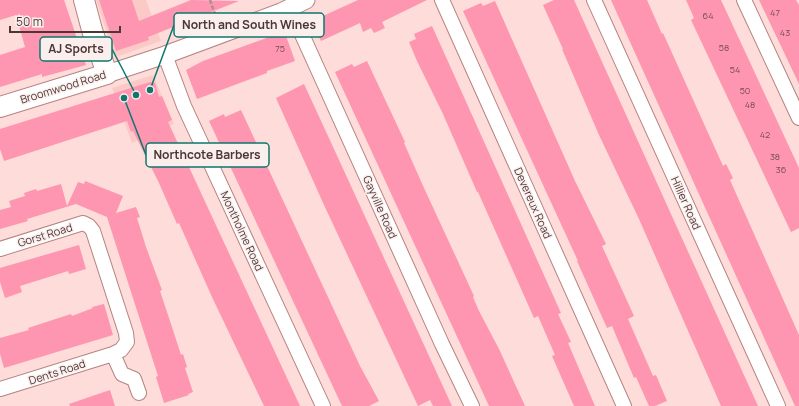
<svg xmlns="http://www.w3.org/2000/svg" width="799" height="406" font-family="Manrope,sans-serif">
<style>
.built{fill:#fccac6}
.building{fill:#fe95b1}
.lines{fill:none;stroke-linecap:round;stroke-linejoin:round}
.minor-casing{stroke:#b58380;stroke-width:16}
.tertiary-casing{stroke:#b58380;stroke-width:19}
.secondary-casing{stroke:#b58380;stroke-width:22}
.path{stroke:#aa8f8d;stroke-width:2.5;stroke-dasharray:4 2;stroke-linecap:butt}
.minor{stroke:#fff;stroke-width:14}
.tertiary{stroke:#fff;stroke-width:17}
.secondary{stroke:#fff;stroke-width:20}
.labels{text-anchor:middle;stroke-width:3;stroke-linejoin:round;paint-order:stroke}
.number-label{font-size:9px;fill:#784e54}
.street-label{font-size:11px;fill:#4c3735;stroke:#fbefee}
.leader{fill:none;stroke:#0f766e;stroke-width:1.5}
.callout-dot{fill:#0f766e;stroke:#fbefee;stroke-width:1.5}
.callout{fill:#fbefee;stroke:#0f766e;stroke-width:1.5}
.callout-label{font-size:12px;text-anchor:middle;font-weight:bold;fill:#4c3735}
</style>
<rect width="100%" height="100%" fill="#fddcd9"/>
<path class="built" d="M96 0H146L161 41 119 56 114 54Z
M153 75 174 124 132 143 112 88Z"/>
<path class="building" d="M0 0H64L86 65 42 77V74L0 87V55L25 47 16 15 0 20Z
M99 0H132L139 21 191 0 239 1 148 37 149 40 116 51Z
M358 0H427L382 22 385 28 374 33 371 28 363 32 360 23 321 41 312 21Z
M554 0H574L758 406H721L639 219 599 135 562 49H563L543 5Z
M611 0H647L662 34 663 33 723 166 726 164 733 178 730 180 799 335V406H795Z
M686 0H721L799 168V228L791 232 691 20 694 18Z
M759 0H796L799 5V84Z
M495 1 575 181 606 244 602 246 634 316 628 319 653 376 656 375 667 401 655 406H649L636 377 634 378 612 326 607 328 577 261H578L463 11 481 3 483 6Z
M432 26 561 313 558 314 571 342 568 343 595 406H574L552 356 555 355 538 316 534 318 478 192H477L443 114 417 61 409 42 416 39 414 34Z
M285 33 295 61 267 71V73L197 99 186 70 203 61 275 35 276 37Z
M367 61 405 142 404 143 424 188 474 296 473 297 479 311 499 349 525 406H489L335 72 352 64 354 67Z
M150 82 155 83 159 97 162 96 172 120 168 122 300 406H264L212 297 179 223 177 224 159 183 133 131 131 132 127 121 4 161 0 149V129Z
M304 84 328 136 452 406H433L430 400 418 406 324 205 276 98Z
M241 110 360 366 379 401 369 406H342L209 121 224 114 225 117Z
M85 181 123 196 116 213 136 207 140 217 137 218 146 247 162 290 160 291 172 327 181 355 183 354 187 367 185 368 193 392 188 394 189 395 164 403 156 377 158 376 107 217 76 204 27 219 28 221 0 229V210L11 207 9 201 25 196 24 193 36 189 37 191 61 184 67 206 78 182 84 184Z
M79 245 86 269 69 274 68 271 20 286 22 292 5 298 0 282V268Z
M104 304 113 335 4 368 0 354V338L29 330 28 328 71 314 72 316 93 308 92 307Z
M110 390 115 406H70L69 404Z"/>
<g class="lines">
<g class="minor-casing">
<path id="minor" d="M442 0 624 406
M594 0 778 406
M744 0 799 118
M290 8 442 344 472 406
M165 55 184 106 323 406
M0 249 83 223 89 226 93 231 126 333 127 342 121 350 113 354 0 389
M113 354 122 374 134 379 139 393"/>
</g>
<g class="tertiary-casing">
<path id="tertiary" d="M107 74 165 55 281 12 306 0"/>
</g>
<g class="secondary-casing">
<path id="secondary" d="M0 107 107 74 92 30 84 0"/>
</g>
<path class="path" d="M210 0 217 20"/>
<use href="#minor" class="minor"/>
<use href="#tertiary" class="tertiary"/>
<use href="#secondary" class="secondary"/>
</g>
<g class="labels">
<g class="number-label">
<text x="775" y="16">47</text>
<text x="708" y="19">64</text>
<text x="785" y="36">43</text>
<text x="724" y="51">58</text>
<text x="280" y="52">75</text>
<text x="735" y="73">54</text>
<text x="745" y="94">50</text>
<text x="750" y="108">48</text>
<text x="765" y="138">42</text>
<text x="775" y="160">38</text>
<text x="781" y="173">36</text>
</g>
<g class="street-label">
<text transform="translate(63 87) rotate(-17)" y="4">Broomwood Road</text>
<text transform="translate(533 203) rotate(66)" y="4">Devereux Road</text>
<text transform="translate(686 203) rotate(66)" y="4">Hillier Road</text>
<text transform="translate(380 207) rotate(66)" y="4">Gayville Road</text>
<text transform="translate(242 231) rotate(65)" y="4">Montholme Road</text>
<text transform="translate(45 235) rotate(-17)" y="4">Gorst Road</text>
<text transform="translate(57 372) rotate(-18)" y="4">Dents Road</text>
</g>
</g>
<path class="leader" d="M150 90L174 25M136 95L112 49M124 98L146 155"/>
<g class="callout-dot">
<circle cx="150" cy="90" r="4"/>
<circle cx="136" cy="95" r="4"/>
<circle cx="124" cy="98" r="4"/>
</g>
<g class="callout">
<rect x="174" y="13" width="150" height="24" rx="4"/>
<rect x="40" y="37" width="72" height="24" rx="4"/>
<rect x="146" y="143" width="123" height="24" rx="4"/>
</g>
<g class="callout-label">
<text x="249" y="29">North and South Wines</text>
<text x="76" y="53">AJ Sports</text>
<text x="207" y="159">Northcote Barbers</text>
</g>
<path d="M10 26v6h110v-6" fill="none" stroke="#4c3735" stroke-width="2"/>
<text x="16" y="26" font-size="12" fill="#4c3735" stroke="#fbefee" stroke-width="3" paint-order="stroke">50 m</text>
</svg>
